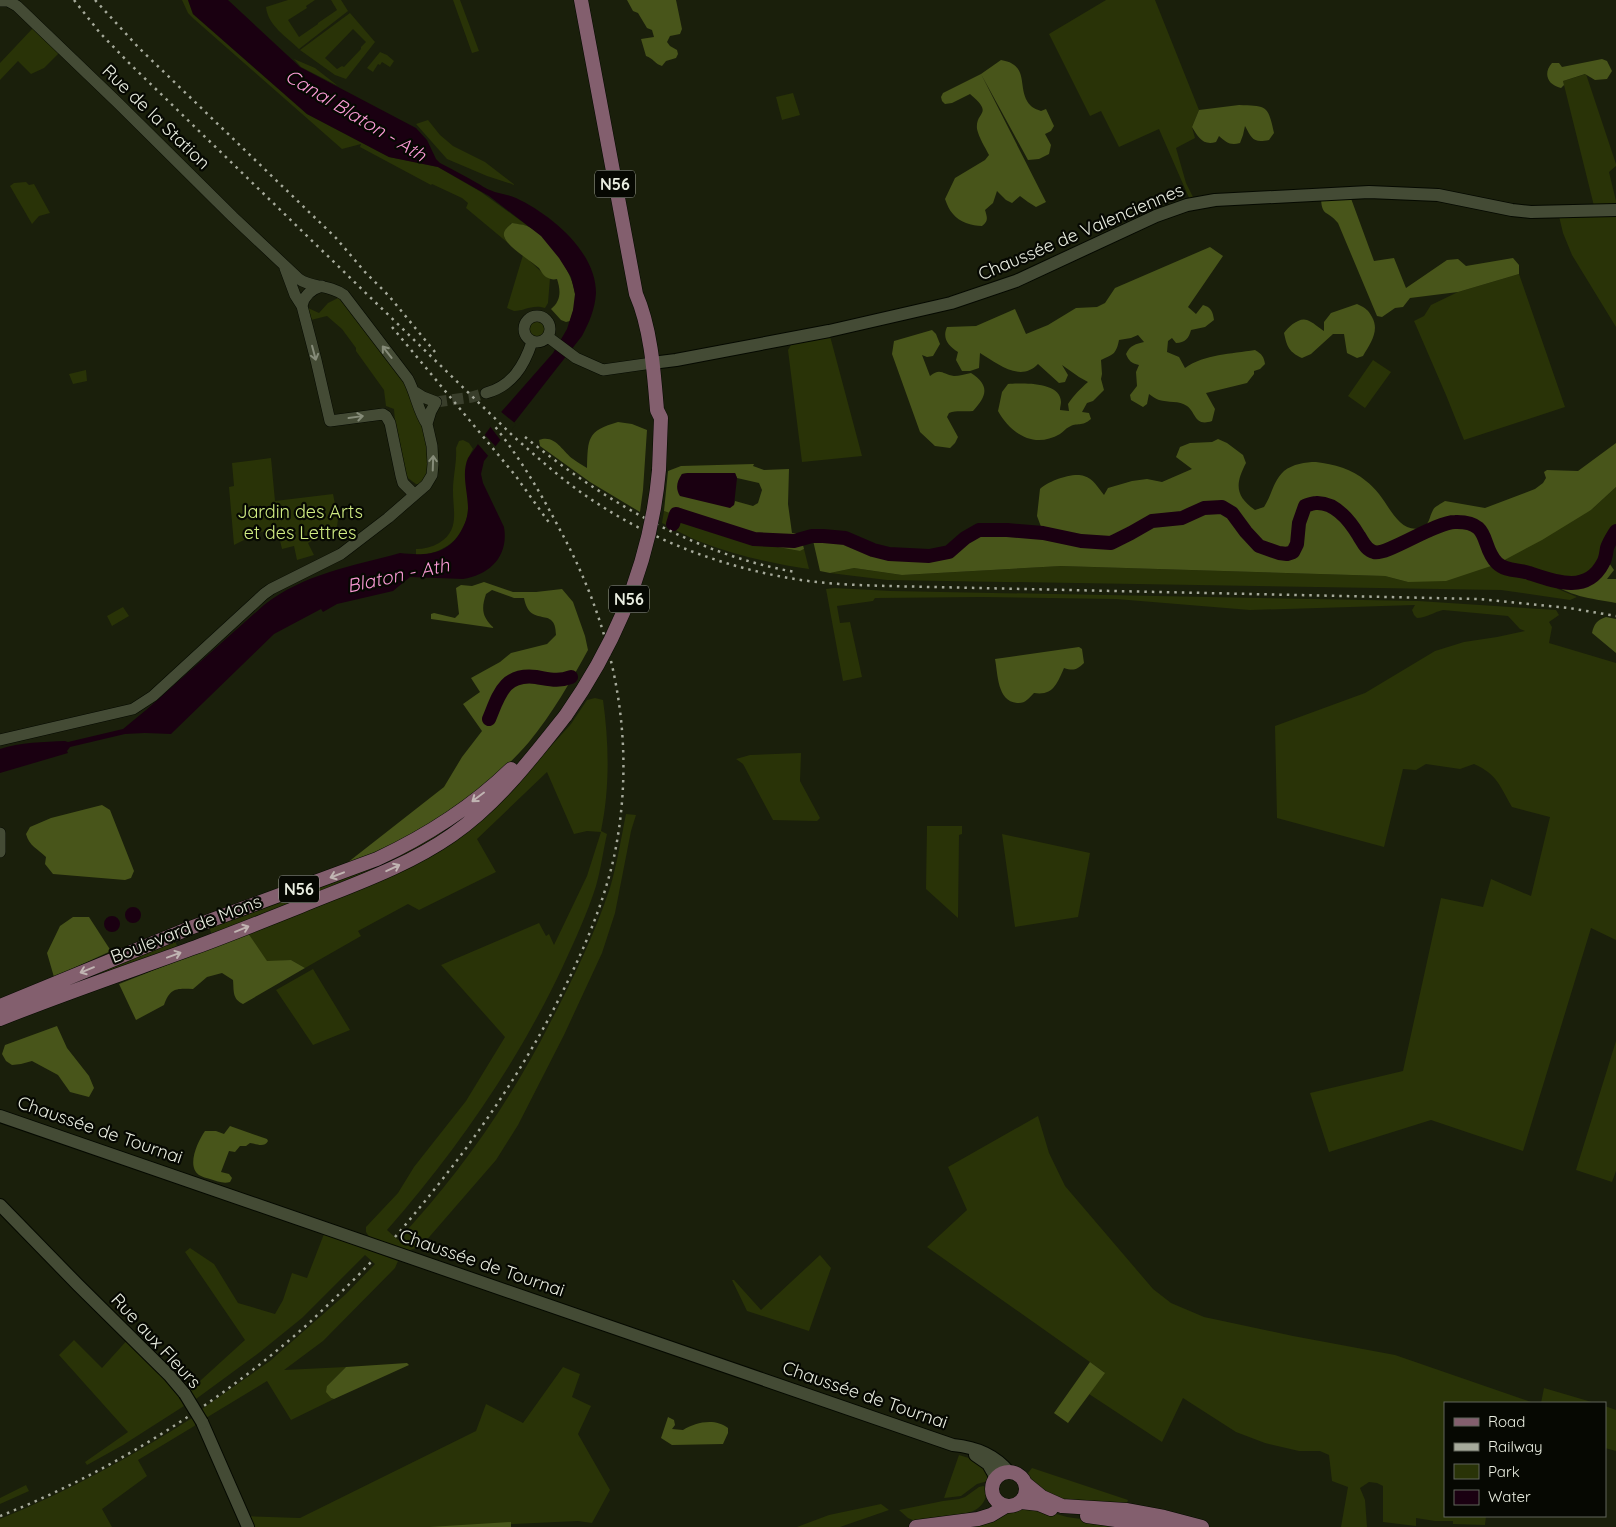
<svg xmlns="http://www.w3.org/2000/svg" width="1616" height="1527" font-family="Quicksand,sans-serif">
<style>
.green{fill:#293307;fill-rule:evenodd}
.forest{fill:#48551a;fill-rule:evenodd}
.water{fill:#1a0011}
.pier{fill:#1a1f0b}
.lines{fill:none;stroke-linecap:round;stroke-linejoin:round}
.river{stroke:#1a0011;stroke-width:14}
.tertiary-tunnel{stroke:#393e2b;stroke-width:11;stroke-dasharray:11 5.5;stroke-linecap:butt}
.tertiary-casing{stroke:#050900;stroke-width:12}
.secondary-casing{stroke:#050900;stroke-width:14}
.primary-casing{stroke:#050900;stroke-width:15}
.tertiary{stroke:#444b35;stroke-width:11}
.secondary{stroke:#444b35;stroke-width:12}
.primary{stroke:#835f6e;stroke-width:14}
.rail{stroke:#a6aa9b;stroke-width:2.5;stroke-dasharray:2.5 5;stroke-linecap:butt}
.secondary-bridge-casing{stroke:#050900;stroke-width:14;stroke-linecap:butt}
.primary-bridge-casing{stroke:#050900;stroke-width:15;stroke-linecap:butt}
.secondary-bridge{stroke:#444b35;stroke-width:12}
.primary-bridge{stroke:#835f6e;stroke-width:14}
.oneway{stroke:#868c79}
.oneway2{stroke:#c0b4b2}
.labels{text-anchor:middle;stroke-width:4.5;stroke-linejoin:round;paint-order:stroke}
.shield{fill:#060802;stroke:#a5a89d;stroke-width:1}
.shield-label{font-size:16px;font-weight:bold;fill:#e9ede0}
.street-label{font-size:18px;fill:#e9ede0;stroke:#060802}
.park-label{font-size:18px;fill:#d1ed83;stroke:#060802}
.water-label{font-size:19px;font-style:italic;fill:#fb9bd6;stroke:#060802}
</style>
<rect width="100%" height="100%" fill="#1a1f0b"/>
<path class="green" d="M182 0H188L193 14 307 114 389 157 438 167 481 192 528 226 511 223 504 237 508 243 466 208 468 203 462 198 432 184 431 185 360 147 361 144 342 149 194 19 188 13Z
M288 0H315L306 6 307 8 288 20 299 37 318 24V23L337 10 331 0H341L348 11 299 49C287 37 268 26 266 7Z
M453 0H460L479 51 472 53Z
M1106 0H1155L1199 110 1192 127 1195 138 1176 148 1186 183 1194 199 1190 200 1159 129 1119 147 1101 111 1090 116 1049 34Z
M350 13 375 42 346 79 335 75 300 50ZM353 29 366 42 361 47V49L344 67 342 66 337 69 325 58Z
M33 28 59 53 44 68 31 74 18 61 0 80V63Z
M380 52 387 55 394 61 390 67 382 62 380 65 378 64 373 72 367 68Z
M294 59 315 68 338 86 301 67Z
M1586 74 1616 164V166L1609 172 1616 201V327L1572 255 1563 233 1558 212 1595 210 1563 81Z
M793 93 800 115 782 120 776 97Z
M428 120 440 135 453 146 485 162 515 185 487 176 447 159 416 124Z
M26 182 29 185 34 184 50 213 39 216 32 224 10 186 14 183Z
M523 255C531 261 543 275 550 278L548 303 545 308C532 304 525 311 514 311L507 308Z
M1519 274 1565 407 1464 440 1446 395 1414 321 1424 316 1431 305 1458 292Z
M338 298 345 303C379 347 432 402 428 463 428 471 428 477 423 484H416L404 475C402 452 395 431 394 409L386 406 384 390 356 351V348L342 329 327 316 311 320 308 308 319 313 328 303Z
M528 329a9 9 0 1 1 18 0a9 9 0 1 1-18 0Z
M830 336 862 456 802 462 788 350 791 345Z
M1373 360 1391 372 1365 408 1348 396Z
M86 370 87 381 73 384 69 374Z
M463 440 469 443 473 449C460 470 469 487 468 509 467 538 442 555 416 555V549C424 549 432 547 439 543 460 530 453 512 453 491 453 476 457 462 456 448L459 441Z
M271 458 275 501 333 494 338 519 337 527 308 543 314 555 297 560 294 546 282 549 277 528 258 533 234 545 229 487 234 486 232 463Z
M1616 487V527L1608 537 1603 557 1605 559C1595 587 1572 584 1548 580L1558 589 1577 597 1570 600 1501 590 887 580 830 573 854 568 902 575 1061 566 1385 576 1408 582 1591 510Z
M664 511 755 543 800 551 804 549 809 569C773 564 735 555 701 542 687 537 675 529 662 523Z
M834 588 891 591 1418 601 1556 610 1559 615 1549 622 1552 627 1549 643 1616 663V940L1591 928 1523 1151 1431 1120 1329 1152 1310 1093 1403 1071 1441 898 1483 907 1491 879 1531 896 1550 817 1512 807C1499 785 1498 775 1474 764L1460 769 1426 764 1416 770 1403 769 1384 847 1277 818 1275 726 1365 693 1435 651 1464 642 1497 637 1525 631 1520 629 1508 616 1443 610C1434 612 1426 618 1417 618L1414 615 1412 610 1415 605 1250 610 1116 599 981 597 875 598 873 601 837 606 840 623 850 622 862 677 843 681 826 589Z
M123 607 129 616 112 626 107 616Z
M595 698 603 700C609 743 610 788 601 831L607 834C603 851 601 869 596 886 587 914 575 940 563 966 518 1062 457 1150 387 1230L398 1240C458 1176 510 1102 550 1023 573 979 594 936 610 888 617 864 621 839 626 814L636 815 631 831 615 913 602 953 564 1035 518 1125 496 1160 424 1243 416 1248 407 1251 370 1238 366 1232V1227L398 1193 414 1167 466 1101 505 1037 441 965 539 923 546 936 549 934 554 945 587 876 601 832 587 831 574 834 547 772 477 839 496 872 419 910 408 904 358 931 361 936 305 968 291 960 267 962 248 933 396 874 429 855 507 795 571 724 587 700Z
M801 753 800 781 820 818 817 821 773 820 743 764 736 759 750 755Z
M927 826H962V834L959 835 958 918 926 889Z
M441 831 443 834 423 849 213 937 208 925Z
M1002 834 1090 853 1078 917 1015 927Z
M174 938 177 946 159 954 149 961 0 1008Z
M313 969 350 1030 313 1045 276 990Z
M1616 1041V1171L1612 1182 1576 1170Z
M1038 1116 1049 1153 1065 1186 1153 1289 1171 1303 1204 1317 1293 1336 1395 1355 1534 1403H1445V1516H1486L1485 1525 1453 1524V1521H1435L1416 1518V1526L1383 1522V1486L1377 1483 1369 1482 1360 1488 1365 1500 1367 1527H1341L1348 1487 1332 1481 1329 1455 1320 1451H1299L1265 1443 1236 1432 1183 1398 1162 1442 1089 1394 1104 1372 927 1247 967 1210 948 1167Z
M324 1234 398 1261 395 1268 323 1341 284 1370 346 1367 327 1386 331 1398 334 1399 291 1420 267 1381 206 1418 202 1409 270 1361 346 1294 375 1264 365 1255 302 1318 260 1352 196 1399 189 1391 245 1340 185 1252 190 1248 214 1264 238 1303 275 1314 283 1300 292 1273 307 1278Z
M820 1255 831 1268 809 1331 747 1311 732 1280H734L761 1310Z
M130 1337 160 1366 184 1406 123 1445 87 1465 85 1462 128 1432 59 1355 74 1340 102 1368Z
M563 1367 580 1374 572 1397 591 1406 578 1434 610 1490 592 1523 578 1521 450 1527H248L243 1516 300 1518 476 1431 486 1404 523 1423Z
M1544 1388 1595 1403H1541Z
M1605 1406 1616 1410V1451L1605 1448Z
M192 1418 196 1425 138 1460 147 1476 102 1509 112 1527H0V1519C67 1492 131 1457 192 1418Z
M959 1455 982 1462 989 1477 988 1481 977 1484 961 1496 944 1498Z
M1032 1468 1128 1500 1126 1506 1063 1502 1030 1482 1028 1473Z
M26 1485 29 1491 0 1504V1498Z
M983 1486 987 1487C987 1513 966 1514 947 1516 936 1518 925 1520 915 1521L908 1518 899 1510 943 1501 959 1499 965 1497 979 1487Z
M881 1504 889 1510 840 1527H797L829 1515Z
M1028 1506 1067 1517 1102 1522 1107 1526 1113 1527H951Z"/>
<path class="forest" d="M627 0H676L682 29 680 34 670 36 667 42 670 46 677 50 678 54 676 58 666 61 662 66C655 64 653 58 646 56L641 39 654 37 652 30 647 28 638 13 633 11Z
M1602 59 1607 61 1612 71 1607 79 1595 80 1585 74 1563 81 1564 85 1561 88C1547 85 1543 73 1552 63H1559L1562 67Z
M1001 60C1032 65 1015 90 1031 106 1033 108 1038 110 1041 111L1046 109 1054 126 1051 131 1045 134 1051 145 1049 154 1039 159 1028 160 981 74 1046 202 1036 207 1028 202 1020 196 1012 203 1006 200 997 191 993 203 985 210C987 217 989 221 982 226 972 226 959 222 953 214 949 210 947 204 945 199L955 178 985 160 989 155C985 147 979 138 977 129 975 111 995 115 970 94L952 103 945 104 942 101 941 97 943 93 981 74Z
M1239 105C1267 106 1268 105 1274 133L1269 140C1253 143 1252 139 1245 126L1243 135 1240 143C1230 146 1226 142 1219 136L1216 142C1203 146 1198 137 1192 127L1199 110Z
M1349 193 1374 261 1394 258 1406 288 1447 260 1458 259 1466 266 1513 258 1519 265V274L1458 292 1410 298 1403 307 1395 308 1382 317 1377 316 1338 223C1327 209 1321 218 1321 195Z
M512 223C516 224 522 224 527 226 548 234 573 273 575 294 576 304 573 312 570 321L566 322 561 320 551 309C561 301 561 291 557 279 553 280 550 279 546 277 543 275 541 271 539 268 531 261 506 246 504 236 503 230 508 227 512 223Z
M1210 247 1223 256 1188 307 1196 314 1203 305C1211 307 1213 312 1214 320L1205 327 1191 330C1189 338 1185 343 1176 343L1172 338 1168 341 1167 352 1179 357 1185 368C1205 354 1231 354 1255 350 1262 354 1264 357 1265 364L1260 369 1254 371V374L1247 383 1206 393 1215 409 1212 421C1194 427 1196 412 1187 406 1179 400 1168 403 1159 400 1156 399 1152 396 1149 394L1147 404 1143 407 1131 400 1130 395 1137 386 1136 372 1139 365C1131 363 1129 361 1126 354 1130 345 1136 344 1144 342L1138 335 1131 338 1119 340C1116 355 1113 354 1101 360L1102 374 1101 379 1104 390 1093 401 1087 403 1082 412 1089 413 1091 419C1082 427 1077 422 1069 427 1066 428 1063 432 1060 434 1034 449 1011 434 998 411L1002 392 1008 384C1021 383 1061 381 1061 402 1061 404 1060 407 1060 410L1069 411 1068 404C1074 395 1080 389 1088 382L1079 377 1062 365 1068 375 1065 382 1059 383 1038 364C1020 383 997 363 980 353L979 368 970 371H962L956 360 958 352C948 346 942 338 947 327L976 326 1015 309 1026 334 1048 325 1076 308 1097 307 1105 303 1115 288Z
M1357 304C1366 308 1368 310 1372 317 1380 331 1370 344 1363 356L1357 358 1347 353 1344 334H1333L1311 354 1302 358C1289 352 1287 347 1284 333 1288 327 1299 317 1307 320 1313 322 1319 328 1324 331V322L1331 313Z
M932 330 936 334 940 344 933 356 927 357 922 355 930 376C941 367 943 375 954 376 959 376 965 374 971 373 991 386 986 397 973 411 964 412 957 410 949 413L947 417 958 437 955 443 950 448 935 446 920 432 892 354 894 341Z
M618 422 632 424 647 430 643 490 640 512 590 482 540 446 539 440C555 434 562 451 573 459 577 462 582 465 587 468 588 438 587 431 618 422Z
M1218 439 1227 443 1243 455 1246 463C1235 484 1235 496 1255 510L1264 507C1272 495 1273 481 1284 471 1293 464 1305 462 1316 462 1334 464 1352 469 1366 481 1370 484 1375 489 1379 494 1389 506 1400 534 1421 528 1430 525 1429 517 1433 510 1435 506 1441 504 1445 501L1485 508 1535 489 1543 483 1546 478 1544 472 1547 470 1578 471 1616 443V487L1591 510 1542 540 1497 564 1446 581 1408 582 1385 576 1061 566 902 575 854 568 830 573 820 571 812 536 845 538 873 550 889 554 929 556 949 552 965 538 979 530H1007L1043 532 1037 516 1040 489C1048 481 1073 472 1084 476 1093 478 1099 489 1104 495L1108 488 1132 481 1147 479 1162 482 1192 469 1176 457 1180 447 1190 443 1212 442Z
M754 464 753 466 764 470 789 469 788 504 792 533H800L804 549 800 551 755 543 664 511 668 471 681 466ZM688 473H735L737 478 759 483 762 490 758 503 753 506 735 501 734 505 678 483 682 474Z
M1605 559 1607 560 1614 570 1607 579H1616V603C1590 598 1568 597 1547 579 1564 582 1583 588 1596 572 1599 568 1603 564 1605 559Z
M484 582 513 592H536L562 589 573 602 585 636 588 650C571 681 552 714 529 742 495 782 440 822 393 845 379 852 363 857 347 863L444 787 462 757 482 731 463 704 480 692 471 678 500 662 511 653 547 644 556 635C556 604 530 630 524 598H514L492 590 486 594C481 609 482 617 494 628L431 619V614L434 613 455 618 459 614 456 588 461 585 472 586Z
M1606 617 1616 619V653L1592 633C1594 624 1597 620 1606 617Z
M1079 647 1082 649 1084 663C1077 670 1073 671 1064 668 1057 684 1053 696 1034 693 1029 698 1025 704 1017 703 997 701 998 674 995 659Z
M102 805 110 810 134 871 131 878 125 880 53 874 45 864 46 857C38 849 29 846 26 834L30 827 51 818Z
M73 917H89L111 951 54 977 47 953 60 926Z
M248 933 267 961 291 960 305 968 243 1004C232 999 234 991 233 980L222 973 207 977 193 989C176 988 170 988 164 1005L136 1020 119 984Z
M57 1026 67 1048 89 1076 94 1088 89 1097 70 1092 58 1075 32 1061 21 1064 12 1065 6 1061 2 1054 5 1045Z
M230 1126 267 1139 268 1141C264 1148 257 1144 250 1143L246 1146H240L235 1152 229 1151 221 1172 229 1174 232 1178 230 1182C223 1184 217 1181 210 1179 207 1178 202 1177 199 1175 186 1166 198 1141 205 1131H216L224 1134Z
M1090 1362 1105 1373 1068 1423 1054 1413Z
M407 1363 409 1365 334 1399 331 1398 326 1392 327 1386 346 1367Z
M668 1417 674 1420 675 1425 672 1429 683 1430C696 1422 715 1418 728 1428V1433L723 1444 672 1445 661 1438Z
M511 1522V1527H429Z"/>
<path class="water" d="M188 0H228L300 67 416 128 427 140 436 159 440 163C452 169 465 176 477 183 481 185 486 189 490 190 498 194 508 194 516 198 550 214 596 251 596 293 595 309 589 323 582 336L484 461 481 474 483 483 504 527C509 556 490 575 463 579L410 577 393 591 337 604 323 612 321 609 274 634 171 734 145 733 125 734 70 747 67 751 68 753 0 773V749C20 742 44 742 65 741L68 742 123 729 146 710 264 605C303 574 353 566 400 553 425 556 448 555 461 531 465 524 468 516 468 508 468 492 461 474 468 458L502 411 553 353 567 329 573 310 575 294 571 277 559 258 541 236 489 196 438 167 389 157 307 114 193 14Z
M688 473H735L737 478 734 505 730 508 680 496C675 488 677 481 682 474Z
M125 915a8 8 0 1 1 16 0a8 8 0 1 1-16 0Z
M104 924a8 8 0 1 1 16 0a8 8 0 1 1-16 0Z"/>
<path class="pier" d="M500 411 516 424 502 442 489 425Z
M484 434 497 448 490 458 477 443Z"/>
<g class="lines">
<path class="river" d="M673 524 676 514 754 539 794 541 812 536H823L845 538 873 550 889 554 929 556 949 552 965 538 979 530H1007L1043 533 1081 541 1111 543 1131 533 1152 521 1182 518 1204 508 1222 507 1232 513 1246 532 1259 546 1279 553 1287 554 1293 552 1297 544 1299 523 1305 506C1308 505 1312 503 1316 503 1335 502 1350 521 1359 536 1363 542 1366 550 1374 552 1386 556 1435 522 1455 522 1492 521 1480 546 1497 563 1506 572 1519 569 1529 573 1556 582 1587 594 1603 563 1606 558 1606 553 1607 548 1609 542 1613 536 1616 531
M489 719C499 695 504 673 536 677 549 679 558 682 571 677"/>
<path class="tertiary-tunnel" d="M436 402 472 397 486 393"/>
<g class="tertiary-casing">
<path id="tertiary" d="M0 1H8L17 6 118 103 233 217 299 279C311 288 329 284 344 295L408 379C416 394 418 411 427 424
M285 268 295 295 302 306 316 360 330 421 383 414 386 416 390 423 401 476 403 483 414 494
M302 306C304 295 312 289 322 286
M524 329a13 13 0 1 1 26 0a13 13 0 1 1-26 0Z
M548 337 576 358 603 370 652 363
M486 393C512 386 524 366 532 342
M0 740 133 709 153 696 264 594 271 589 341 554 388 518 426 485 432 475 433 464 432 446 427 424 431 411 436 402 423 397 415 392
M0 833V852"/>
</g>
<g class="secondary-casing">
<path id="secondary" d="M652 363 676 360 829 331 951 303 1016 281 1156 216 1187 205 1215 200 1369 192 1438 195 1512 210 1531 212 1616 210
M0 1116 953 1445C975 1447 995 1455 1009 1472
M0 1205 78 1285 169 1375 185 1394
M202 1422 248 1527
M975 1455 988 1464 996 1478"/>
</g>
<g class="primary-casing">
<path id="primary" d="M581 0 636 294C651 328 654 373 657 410L661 418 659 470
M0 1006 190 928 377 859C424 837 473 806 511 769
M0 1019C65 993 130 971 196 947 231 934 266 920 301 906 352 885 406 867 452 835 497 804 532 758 566 715
M992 1489a17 17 0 1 1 34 0a17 17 0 1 1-34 0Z
M1026 1484 1042 1497 1062 1506 1126 1510 1164 1517 1202 1527
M1021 1502 1039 1504 1051 1509
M1087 1516 1165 1527
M916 1527 978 1519 991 1515 1006 1506"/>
</g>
<use href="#tertiary" class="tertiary"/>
<use href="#secondary" class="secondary"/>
<use href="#primary" class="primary"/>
<path class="rail" d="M74 0 100 33 128 62 512 435C530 451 548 467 567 482 632 532 709 564 789 578 821 584 855 585 887 586L1478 599 1569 608 1616 616
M95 0 139 48 336 238 365 272 389 296 435 352
M392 327 515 475 550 524
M525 437C604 501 694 554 795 572
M395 1237C455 1167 505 1099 549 1018 576 967 601 914 614 857 638 742 615 630 559 528 539 490 520 458 493 424
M0 1516C112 1472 221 1402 310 1322 331 1302 352 1282 372 1261"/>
<g class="secondary-bridge-casing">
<path id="secondary-bridge" d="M185 1394 202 1422"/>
</g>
<g class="primary-bridge-casing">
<path id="primary-bridge" d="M566 715C617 642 651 560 659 470"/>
</g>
<use href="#secondary-bridge" class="secondary-bridge"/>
<use href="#primary-bridge" class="primary-bridge"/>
</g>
<defs><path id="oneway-shaft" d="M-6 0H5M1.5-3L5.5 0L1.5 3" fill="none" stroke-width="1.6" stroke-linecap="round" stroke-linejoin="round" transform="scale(1.25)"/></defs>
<g class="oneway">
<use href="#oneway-shaft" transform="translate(387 352) rotate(-128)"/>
<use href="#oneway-shaft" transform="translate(314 353) rotate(75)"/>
<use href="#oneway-shaft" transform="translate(356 417) rotate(-8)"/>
<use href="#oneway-shaft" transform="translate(433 463) rotate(-88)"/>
</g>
<g class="oneway2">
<use href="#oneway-shaft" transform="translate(478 797) rotate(143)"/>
<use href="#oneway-shaft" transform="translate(393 868) rotate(-25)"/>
<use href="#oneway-shaft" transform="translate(337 875) rotate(159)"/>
<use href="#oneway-shaft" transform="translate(242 929) rotate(-22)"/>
<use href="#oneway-shaft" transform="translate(174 955) rotate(-20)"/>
<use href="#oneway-shaft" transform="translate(87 970) rotate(158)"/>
</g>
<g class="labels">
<g class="shield">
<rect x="595" y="170.5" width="40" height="27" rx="4"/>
<rect x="609" y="585.5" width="40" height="27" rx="4"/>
<rect x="279" y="875.5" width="40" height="27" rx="4"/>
</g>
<g class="shield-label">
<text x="615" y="190">N56</text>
<text x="629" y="605">N56</text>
<text x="299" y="895">N56</text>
</g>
<g class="street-label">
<text transform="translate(156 117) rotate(44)" y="6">Rue de la Station</text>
<text transform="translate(1081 232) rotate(-23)" y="6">Chaussée de Valenciennes</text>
<text transform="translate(186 929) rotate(-21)" y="6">Boulevard de Mons</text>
<text transform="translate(100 1130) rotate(19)" y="6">Chaussée de Tournai</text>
<text transform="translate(482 1263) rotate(19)" y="6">Chaussée de Tournai</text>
<text transform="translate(156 1341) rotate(47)" y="6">Rue aux Fleurs</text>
<text transform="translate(865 1395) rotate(19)" y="6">Chaussée de Tournai</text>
</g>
<g class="park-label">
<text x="300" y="518">Jardin des Arts<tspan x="300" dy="21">et des Lettres</tspan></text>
</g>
<g class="water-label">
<text transform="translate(356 115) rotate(31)" y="7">Canal Blaton - Ath</text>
<text transform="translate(398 575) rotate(-12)" y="7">Blaton - Ath</text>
</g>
</g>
<rect x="1444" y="1402" width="162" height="115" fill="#060802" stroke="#61645b"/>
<rect x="1454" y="1418" width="25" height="8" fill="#835f6e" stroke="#61645b"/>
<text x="1488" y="1427" font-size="15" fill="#e9ede0">Road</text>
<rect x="1454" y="1443" width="25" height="8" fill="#a6aa9b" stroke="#61645b"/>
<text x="1488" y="1452" font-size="15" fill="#e9ede0">Railway</text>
<rect x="1454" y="1464" width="25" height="15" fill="#293307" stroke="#61645b"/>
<text x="1488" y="1477" font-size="15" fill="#e9ede0">Park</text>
<rect x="1454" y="1490" width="25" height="15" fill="#1a0011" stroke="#61645b"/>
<text x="1488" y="1502" font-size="15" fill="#e9ede0">Water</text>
</svg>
